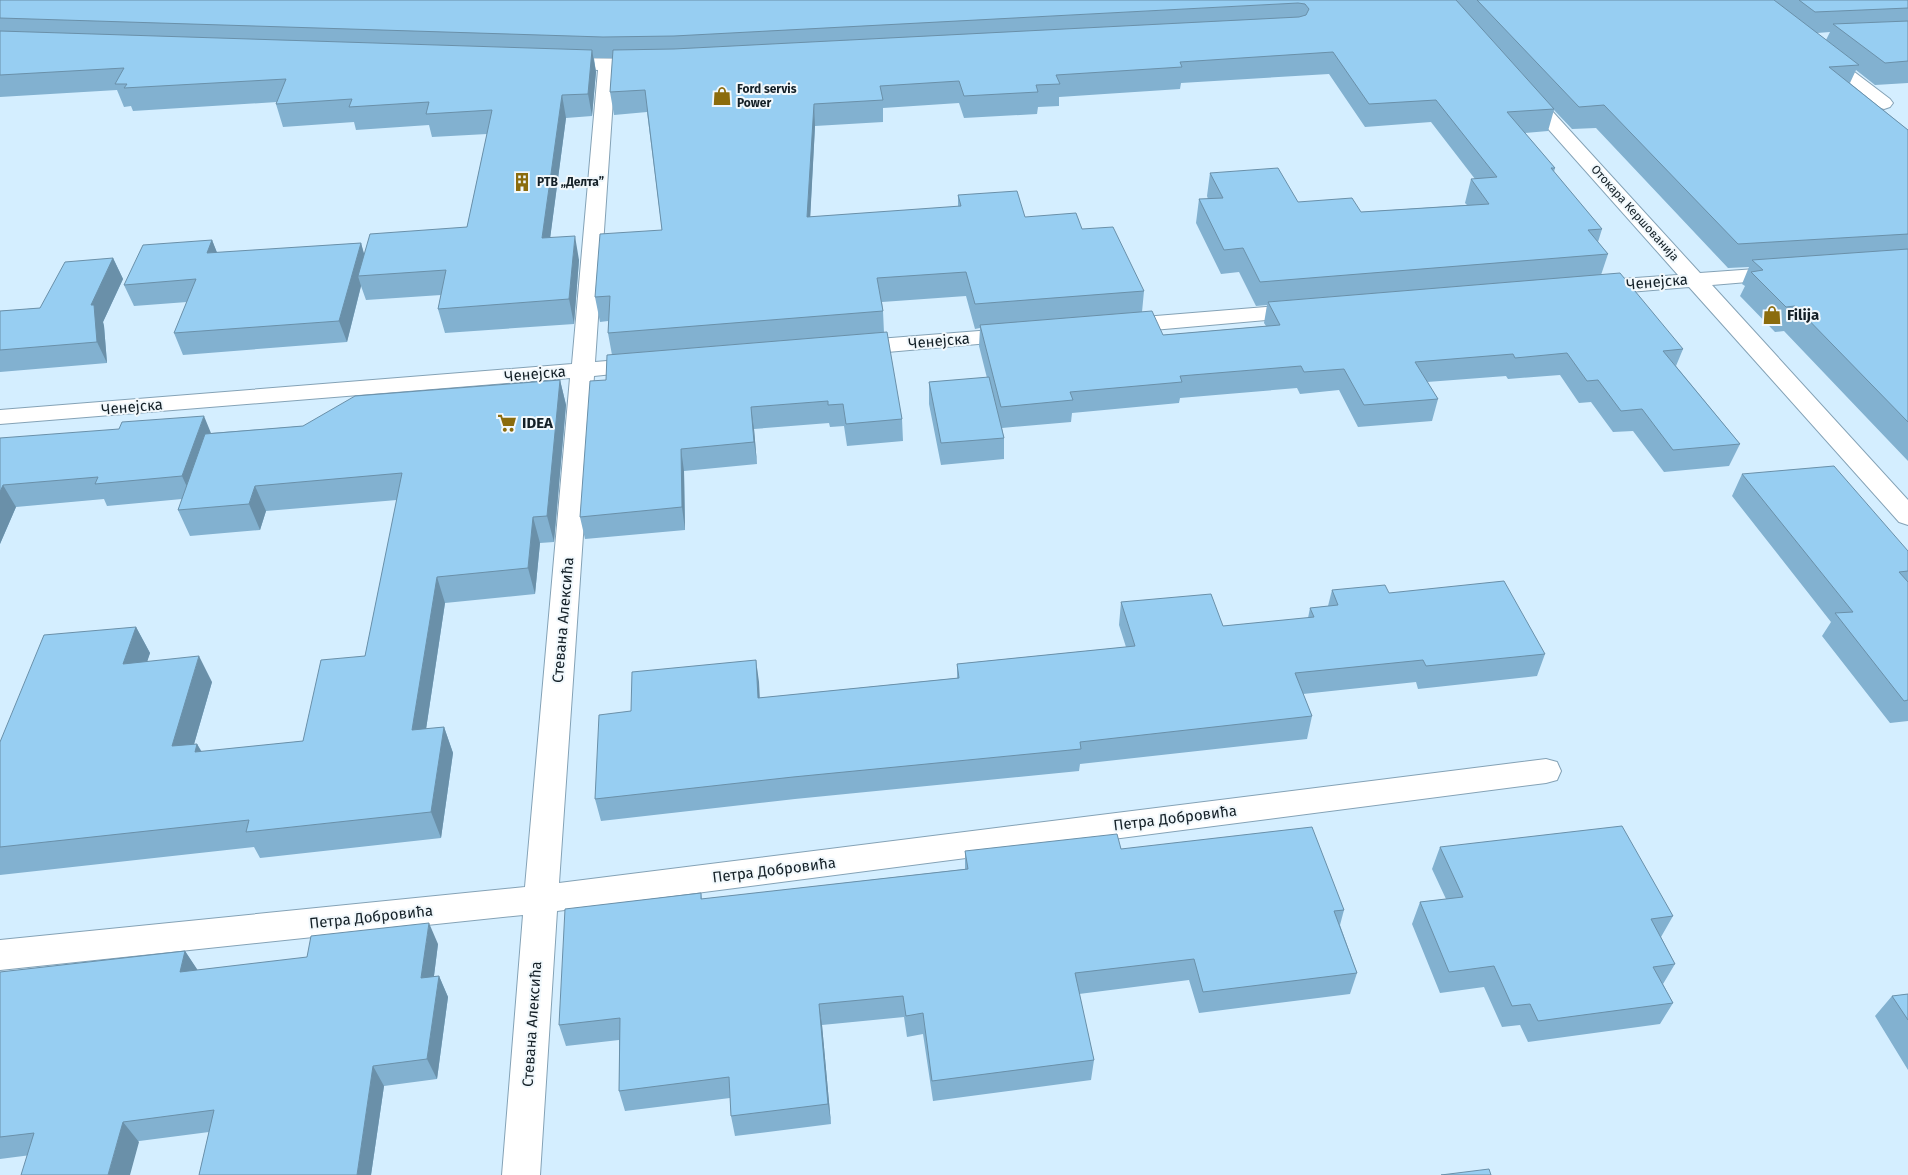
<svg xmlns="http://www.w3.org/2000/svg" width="1908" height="1175" font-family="'Fira Sans',sans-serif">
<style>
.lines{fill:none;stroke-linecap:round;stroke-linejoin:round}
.minor-casing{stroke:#84a2b6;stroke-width:2}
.minor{fill:#fff;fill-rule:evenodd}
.wall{fill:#82b1d0;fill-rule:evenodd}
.shaded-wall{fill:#6a90a9}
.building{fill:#97cef2;stroke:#6a90a9}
.labels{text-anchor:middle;stroke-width:4;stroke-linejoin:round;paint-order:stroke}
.far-poi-label{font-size:12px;font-weight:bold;fill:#142027;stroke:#f1f8fc;text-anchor:start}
.far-street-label{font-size:12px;fill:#142027;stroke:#f1f8fc}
.street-label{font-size:15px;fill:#142027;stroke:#f1f8fc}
.poi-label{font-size:15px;font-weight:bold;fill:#142027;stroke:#f1f8fc;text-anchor:start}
</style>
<rect width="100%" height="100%" fill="#d4eeff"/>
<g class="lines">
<g class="minor-casing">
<path id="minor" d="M1822 51 1828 52 1890 99 1893 103 1890 107 1884 109 1878 107 1816 60 1813 56 1816 52Z
M558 58 649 59 655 60 658 64 655 68 615 70 595 362 643 358 651 360 655 365 651 370 594 376 559 883 1546 759 1557 762 1561 771 1557 780 1546 783 557 911 540 1175H502L523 915 0 970V940L525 887 570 378 0 424V410L572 364 598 70 552 67 549 63 552 59Z
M1525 87 1531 88 1700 273 1782 267 1790 268 1793 273 1790 278 1782 279 1712 285 1908 500V525L1899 522 1689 287 1593 295 1585 293 1582 288 1585 283 1593 281 1678 275 1519 96 1516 92 1519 88Z
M1303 304 1311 306 1314 311 1311 316 1119 333 1111 331 1108 326 1111 321 1119 319Z
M1017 328 1025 330 1028 335 1025 340 853 355 845 353 842 348 845 343 853 341Z"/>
</g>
<use href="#minor" class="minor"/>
</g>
<path class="wall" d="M0 0H1908V83L1875 85 1856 70 1850 83 1908 130V461L1784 331 1775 332 1740 296 1745 286 1742 284 1749 267 1728 268 1596 128 1572 129 1554 110 1548 131 1525 133 1555 168 1554 172 1602 229 1598 242 1608 254 1601 275 1683 349 1676 366 1740 444 1729 466 1664 472 1633 431 1613 432 1591 402 1579 403 1560 375 1508 379 1506 376 1427 382 1438 399 1432 421 1358 427 1339 390 1300 394 1297 388 1180 398 1179 403 1072 413 1071 422 1002 428 1004 438V459L941 465 929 404V382L987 378 979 346 980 328 975 329 966 296 882 302 883 311 884 333 902 419 903 441 847 446 844 426 830 427 829 423 754 429 757 464 684 471 685 530 585 539 580 517 606 380 612 355 608 333V321L600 322 595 297 662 230 647 112 614 115 610 92 613 58H594L596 72 592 116 566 118 550 238 579 260 574 324 445 333 438 309 441 295 366 300 361 286 347 342 183 355 174 333 187 302 134 306 124 285 212 240 217 253 361 243 364 255 467 227 487 134 432 137 429 125 356 130 354 122 283 127 276 104 277 102 133 111 131 106 124 107 117 90 0 97ZM1830 32 1826 40 1817 33ZM1329 74 1365 127 1431 122 1475 179H1471L1465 203 1467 205 1361 212 1298 202 1210 173 1207 196 1208 199H1199L1196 223 1221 274 1239 272 1256 306 1267 305 1264 323 1266 326 1163 335 1142 312 1144 291 1082 229 1025 217 958 195V207L810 217 815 126 883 122V108L959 103 964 118 1037 114 1038 107 1059 106V97L1180 89 1181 83Z
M113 258 123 279 103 322 104 326 107 363 0 372V311L40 308Z
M560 380 566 405 554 542 540 543 535 594 445 603 426 729 444 727 453 753 441 838 260 858 254 847 0 875V742L136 627 150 653 147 661 212 682 194 744H197L202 752 303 741 365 656 397 500 266 511 260 530 190 536 178 510 182 499 107 506 104 499 16 507 0 544V438L211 433 303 426Z
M1742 474 1908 551V721L1890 723 1822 636 1831 622 1732 496Z
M1332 590 1389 593 1545 654 1537 676 1418 689 1416 682 1303 694 1312 716 1307 739 1080 764 1079 771 795 799 601 821 595 799 631 711 759 682V698L957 678V664L1126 647 1119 625 1121 602 1223 626 1308 618 1310 608 1328 606Z
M1440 847 1673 916 1661 937 1675 964 1663 984 1673 1003 1660 1024 1528 1042 1520 1025 1502 1027 1484 987 1440 993 1412 924 1420 902 1446 899 1432 869Z
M1121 849 1344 910 1340 925 1357 973 1350 994 1199 1013 1189 980 1079 994 1094 1060 1091 1080 933 1101 923 1034 907 1037 904 1017 822 1025 831 1124 735 1136 731 1116 730 1098 625 1111 619 1091V1040L566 1046 559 1025 701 893 702 899 965 869V851Z
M438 944 434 976H439L448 997 437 1079 384 1086 371 1175H199L209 1132 0 1159V972L185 951 197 970Z
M1908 994V1070L1875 1016 1892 996Z"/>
<path class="shaded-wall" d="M592 50 596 72 592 116 588 94Z
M562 95 566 118 547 262 542 238Z
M814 104 815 126 809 241 807 217Z
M575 236 579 260 574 324 569 299Z
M212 240 220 260 207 253Z
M361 243 367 264 358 276 361 286 347 342 339 321Z
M113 258 123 279 103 322 104 326 107 363 97 342 91 305Z
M560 380 566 405 554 542 547 516Z
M751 407 754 429 757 464 754 442Z
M204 416 213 438 192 498 182 476Z
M681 449 684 471 685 530 682 507Z
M3 485 16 507 0 544V492Z
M255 486 266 511 260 530 249 504Z
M533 517 540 543 535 594 528 568Z
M437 577 445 603 422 756 412 730Z
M136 627 150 653 138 690 123 664Z
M199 656 212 682 186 772 172 746Z
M756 660 759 682 761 720 758 698Z
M444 727 453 753 441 838 431 812Z
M197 744 211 769 195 752Z
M429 923 438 944 431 999 421 978Z
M185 951 199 972H180Z
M439 976 448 997 437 1079 427 1059Z
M819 1004 822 1025 831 1124 828 1104Z
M373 1066 384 1086 371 1175H357Z
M123 1122 139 1142 130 1175H108Z"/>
<path class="building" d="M0 0H1456L1554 109 1507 112 1555 168H1551L1602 229 1588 230 1608 254 1260 282 1243 248 1224 250 1199 199 1223 198 1210 173 1278 168 1298 202 1352 198 1361 212 1489 204 1471 179 1497 177 1436 100 1369 104 1333 52 1180 62 1182 67 1056 75 1060 84 1036 85 1038 92 964 96 959 81 880 86 883 100 814 104 807 217 961 206 958 195 1017 191 1025 217 1076 213 1082 229 1113 227 1144 291 975 304 966 272 877 278 883 311 608 333 610 296 595 297 600 234 662 230 645 90 610 92 613 50 674 49 1299 17 1306 15 1309 9 1305 4 1298 3 674 36 603 37 0 18Z
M1477 0H1774L1859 65 1829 67 1908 130V234L1738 244 1604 105 1579 107Z
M1799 0H1908V8L1815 12Z
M1908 21V61L1885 63 1833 24Z
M0 31 592 50 588 94 562 95 542 238 575 236 569 299 438 309 446 270 358 276 370 234 467 227 492 110 426 114 429 102 349 107 352 99 276 104 286 79 124 88 127 84H115L124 68 0 75Z
M212 240 207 253 361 243 339 321 174 333 196 279 124 285 143 245Z
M1908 249V422L1795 306 1786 307 1751 272 1763 270 1752 260Z
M113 258 91 305H94L97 342 0 350V311L40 308 65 262Z
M1620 273 1683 349 1663 351 1740 444 1673 450 1642 409 1621 411 1598 380 1587 381 1567 353 1515 358 1513 354 1415 362 1438 399 1364 405 1344 369 1304 372 1301 366 1180 376 1182 382 1070 392 1073 400 1001 407 980 325 1152 311 1163 335 1280 325 1268 302Z
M887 332 902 419 846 424 843 404 828 405V401L751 407 754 442 681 449 682 507 580 517 590 381 606 380 607 355Z
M989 377 1004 438 941 443 929 382Z
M560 380 547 516 533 517 528 568 437 577 412 730 444 727 431 812 246 832 249 820 0 847V742L44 635 136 627 123 664 199 656 172 746 197 744 195 752 303 741 321 660 365 656 402 473 255 486 249 504 178 510 205 434 303 426 355 396Z
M204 416 182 476 95 484 98 477 3 485 0 492V438L119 429 122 422Z
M1834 466 1908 551V571L1899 572 1908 582V700L1904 701 1835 613 1853 612 1742 474Z
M1504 581 1545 654 1426 666 1423 660 1295 673 1312 716 1080 742 1081 749 793 777 595 799 599 715 631 711 632 672 756 660 758 698 959 678 957 664 1135 646 1121 602 1211 594 1223 626 1314 617 1310 608 1338 605 1332 590 1385 585 1389 593Z
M1622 826 1673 916 1651 919 1675 964 1653 967 1673 1003 1538 1021 1530 1004 1512 1006 1494 966 1449 972 1420 902 1463 897 1440 847Z
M1312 827 1344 910 1334 911 1357 973 1203 992 1194 959 1075 973 1094 1060 932 1081 923 1013 906 1016 903 996 819 1004 828 1104 731 1116 729 1077 619 1091 620 1018 559 1025 565 909 701 893V899L968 869 965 851 1117 834 1121 849Z
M429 923 421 978 439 976 427 1059 373 1066 357 1175H199L214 1110 123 1122 108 1175H21L34 1133 0 1137V972L185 951 180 972 307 957 311 936Z
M1908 994V1020L1892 996Z
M1489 1169 1491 1175H1441Z"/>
<defs>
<g id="shop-bare" transform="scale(1.5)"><path d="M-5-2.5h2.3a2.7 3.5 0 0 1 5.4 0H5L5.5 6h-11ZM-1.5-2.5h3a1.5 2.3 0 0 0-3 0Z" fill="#8b6c0d" stroke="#f1f8fc" stroke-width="2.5" paint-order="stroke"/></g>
<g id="building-bare" transform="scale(1.5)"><path d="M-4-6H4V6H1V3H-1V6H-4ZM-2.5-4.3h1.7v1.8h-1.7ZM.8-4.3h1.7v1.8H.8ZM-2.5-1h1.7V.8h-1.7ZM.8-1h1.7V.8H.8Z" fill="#8b6c0d" stroke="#f1f8fc" stroke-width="2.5" paint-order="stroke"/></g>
<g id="supermarket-bare" transform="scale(1.5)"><path d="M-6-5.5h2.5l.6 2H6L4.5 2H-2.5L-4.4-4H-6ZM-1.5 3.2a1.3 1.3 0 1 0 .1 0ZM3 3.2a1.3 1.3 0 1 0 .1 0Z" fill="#8b6c0d" stroke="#f1f8fc" stroke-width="2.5" paint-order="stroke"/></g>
</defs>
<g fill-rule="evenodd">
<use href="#shop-bare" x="722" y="96"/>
<use href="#building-bare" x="522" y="182"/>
<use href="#shop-bare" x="1772" y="315"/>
<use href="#supermarket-bare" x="507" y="423"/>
</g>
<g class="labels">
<g class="far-poi-label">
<text x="737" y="93">Ford servis<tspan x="737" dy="14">Power</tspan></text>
<text x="537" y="186">РТВ „Делта”</text>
</g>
<g class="far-street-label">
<text transform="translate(1635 213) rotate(48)" y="4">Отокара Кершованија</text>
</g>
<g class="street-label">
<text transform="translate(1657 282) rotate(-5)" y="5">Ченејска</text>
<text transform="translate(939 341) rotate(-5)" y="5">Ченејска</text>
<text transform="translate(535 374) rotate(-5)" y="5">Ченејска</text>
<text transform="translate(132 407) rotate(-5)" y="5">Ченејска</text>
<text transform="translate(563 620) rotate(-85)" y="5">Стевана Алексића</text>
<text transform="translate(1175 818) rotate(-7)" y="5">Петра Добровића</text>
<text transform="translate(774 870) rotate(-7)" y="5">Петра Добровића</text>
<text transform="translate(371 917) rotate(-6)" y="5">Петра Добровића</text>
<text transform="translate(532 1024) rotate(-86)" y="5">Стевана Алексића</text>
</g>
<g class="poi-label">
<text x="1787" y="320">Filija</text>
<text x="522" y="428">IDEA</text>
</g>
</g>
</svg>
